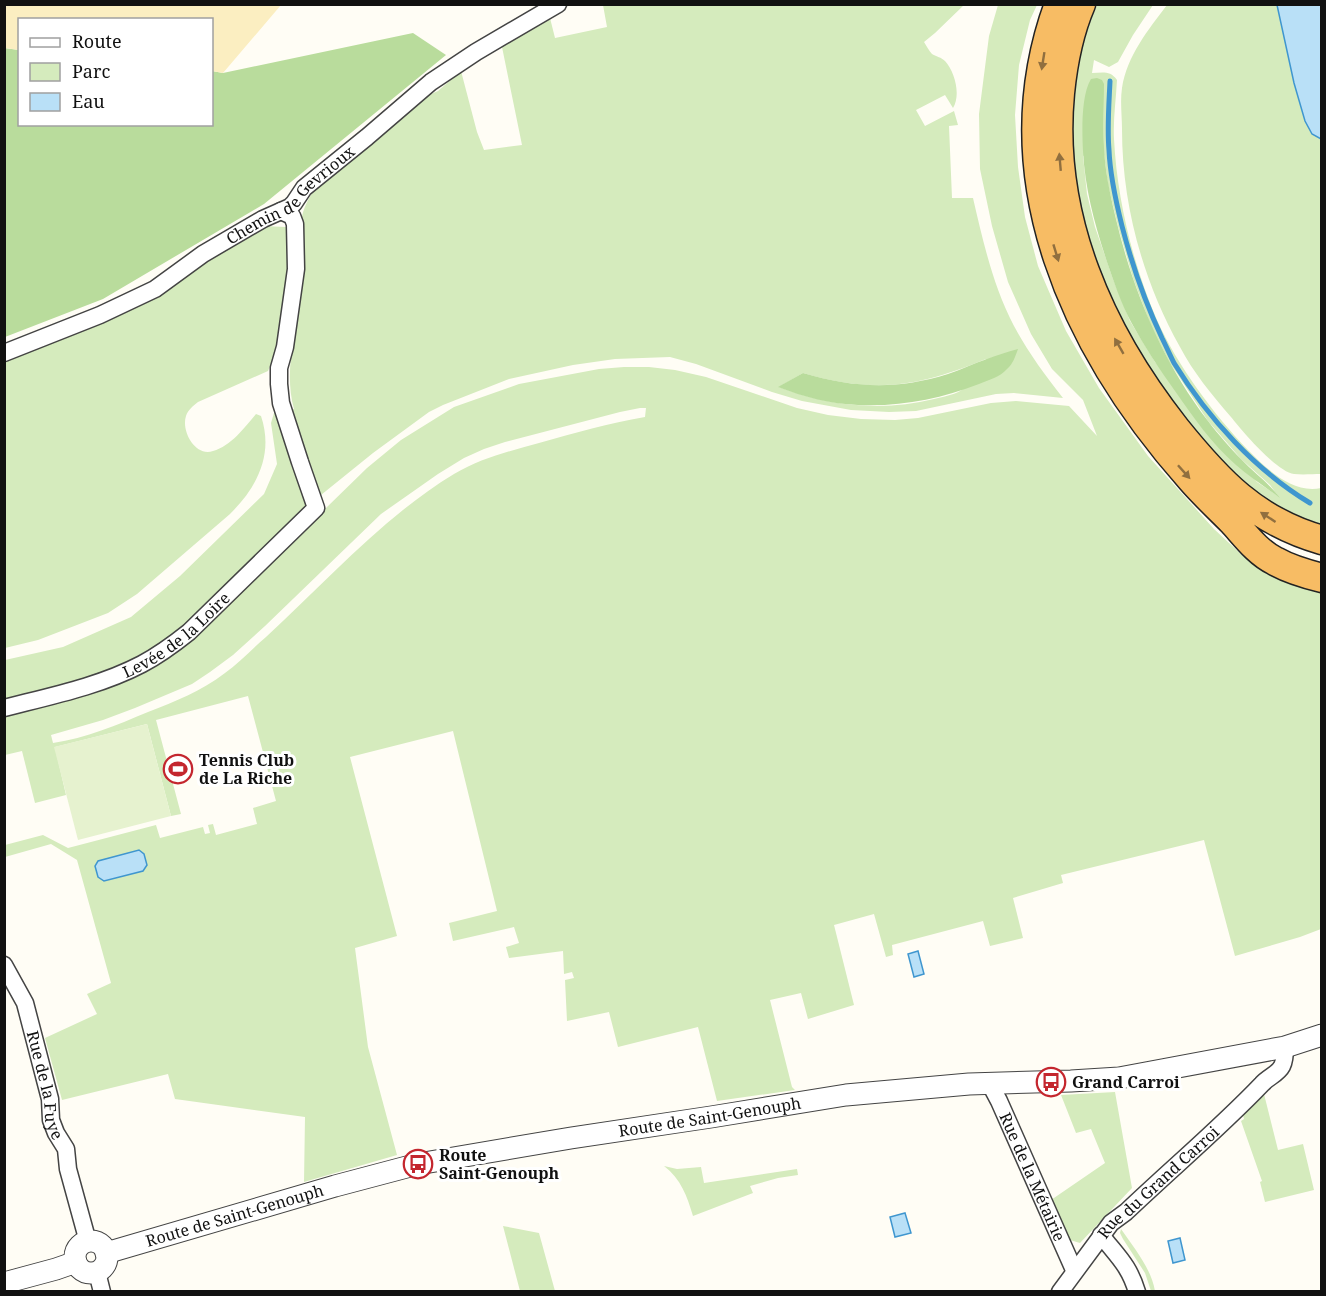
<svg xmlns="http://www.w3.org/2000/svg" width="1326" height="1296" font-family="'Noto Serif',serif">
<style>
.green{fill:#d5ebbd;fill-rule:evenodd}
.forest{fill:#b9dc9c}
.sand{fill:#fbeec1}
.pitch{fill:#e6f2cf}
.water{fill:#b9e0f7;stroke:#3f96cf;stroke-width:1.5}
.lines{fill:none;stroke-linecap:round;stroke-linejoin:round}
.stream{stroke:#3f96cf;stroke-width:5}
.minor-casing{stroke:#444;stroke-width:19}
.tertiary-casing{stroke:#444;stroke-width:23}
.trunk-casing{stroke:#222;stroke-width:31}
.minor{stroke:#fff;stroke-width:16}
.tertiary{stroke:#fff;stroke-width:21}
.trunk{stroke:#f7bc64;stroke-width:28}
.oneway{fill:#906f3f}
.labels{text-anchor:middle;stroke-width:6;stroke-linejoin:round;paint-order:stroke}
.street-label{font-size:16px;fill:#111;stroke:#fff}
.poi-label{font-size:16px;font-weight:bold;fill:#111;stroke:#fff;text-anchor:start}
</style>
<rect width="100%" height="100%" fill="#fffdf5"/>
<path class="green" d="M603 5H964L935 33 924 42C926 45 929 51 932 54 937 57 941 57 945 61 955 72 961 95 953 108L945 95 916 110 925 126 954 111 958 125 949 126 952 198H973C983 241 993 286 1014 326 1028 352 1045 375 1063 398L1014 393 996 394 916 411 889 412 851 410 802 401 772 392 696 364 670 357 615 359 573 365 509 379 443 405 429 412 373 453 321 495 317 494 297 436 292 409H294C284 374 295 337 298 302 300 276 298 249 301 222 303 208 309 196 318 185L424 97 438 91 461 71 477 132 484 150 522 145 502 47 550 18 555 38 607 27ZM986 359C981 366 967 388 960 391 953 395 942 397 934 399 882 412 828 406 779 387L803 373C875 394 918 387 986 359Z
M998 5H1037L1030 20 1019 65 1015 115 1018 167 1025 217 1038 266 1066 331 1099 388 1148 456 1214 529 1243 556 1281 576 1321 589V929L1300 937 1235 956 1204 840 1061 875 1063 883 1013 898 1023 938 990 946 983 921 892 945 893 955 886 957 874 914 834 925 854 1005 808 1019 801 993 770 1000 792 1087 795 1090 717 1101 698 1027 618 1047 609 1012 567 1021 565 980 574 978 572 972 564 974 563 951 509 958 506 947 519 943 514 927 453 941 449 923 497 911 453 731 350 757 397 936 355 948 368 1047 397 1155 304 1182 305 1117 175 1099 168 1074 62 1100 45 1038 97 1014 87 994 111 983 77 860 51 844 5 857V845L43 835 68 848 156 825 160 838 203 827 205 834 210 833 208 825 213 824 216 835 257 824 253 808 276 801 248 696 156 720 181 814 171 816 147 724 55 747 66 795 35 803 22 751 5 755V714L43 704 204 627 367 468 401 440 454 407 519 384 599 369 624 367H649L675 370 706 377 797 408 828 415 861 419 895 420 918 418 991 403 1016 401 1069 406 1097 436 1083 400 1052 369 1031 334 1008 282 992 226 980 169 979 114 989 36ZM640 408H646L645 417C609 423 575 433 539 443 510 451 481 458 454 474 383 517 327 581 266 637 252 649 239 663 225 673 200 692 176 701 148 712 117 725 86 738 53 743L51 735 103 720 135 708 192 684 210 672 233 655 265 626 381 514 438 474 464 458 484 449 505 442 620 412Z
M1097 5H1153L1133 35 1118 62 1109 67 1094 60 1092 73C1102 73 1110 70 1117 80 1116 100 1113 119 1114 139 1117 199 1133 265 1157 320 1177 365 1214 415 1248 450 1267 469 1292 494 1321 488V526C1313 524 1305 519 1296 516 1288 512 1279 509 1272 504 1244 486 1221 461 1200 436 1102 319 1031 154 1097 5ZM1103 147 1108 185 1119 230 1133 278 1152 329 1170 363 1208 421 1241 459 1270 485 1278 496 1257 482 1155 362 1130 321 1113 279 1095 227 1087 194 1083 156Z
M1167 5H1321V474C1313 474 1303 475 1294 474 1277 472 1242 431 1231 417 1212 395 1193 372 1180 347 1143 281 1122 205 1122 129 1122 116 1120 101 1122 88 1127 56 1148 30 1167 5Z
M263 226 286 227 289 233 291 255 276 352 268 371 198 402C193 406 188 410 186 416 181 431 195 457 213 451 231 446 244 428 256 414L261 416C274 455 257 487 230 514L137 594 108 613 38 640 5 648V358Z
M274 413H279L307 502 306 508 197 616 158 645 117 667 71 683 5 700V660L63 647 131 617 180 576 264 494 277 464 271 423Z
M1115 1092 1132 1188 1080 1243 1070 1240 1051 1200 1105 1163 1091 1129 1076 1133 1061 1095Z
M1264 1094 1278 1150 1303 1144 1314 1190 1265 1202 1260 1182 1262 1181 1241 1121 1244 1119 1243 1115Z
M664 1166 677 1169 701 1167 704 1183 797 1169 798 1175 778 1178 750 1186 753 1193 693 1216C687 1196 681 1179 664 1166Z
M503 1226 539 1233 555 1291H520Z
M1121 1229C1134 1248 1151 1268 1155 1291H1151L1145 1273 1123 1239 1120 1233Z"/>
<path class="forest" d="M413 33 446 55 264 204 103 299 5 337 4 48 19 50 20 124H212V71L223 73Z
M1097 78 1102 80 1104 84C1104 105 1102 127 1104 148 1105 171 1110 193 1115 215 1132 289 1162 361 1208 421 1218 434 1230 448 1241 459 1254 473 1269 483 1280 498 1265 487 1250 477 1236 465 1212 444 1193 417 1175 391 1159 369 1144 346 1131 322 1121 303 1114 282 1107 262 1095 225 1085 190 1083 151 1082 132 1081 95 1091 79Z
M1018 349C1015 357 1013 364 1007 369 1000 377 989 380 979 384 940 399 900 407 858 405 831 404 804 397 778 387L803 373C854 388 897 390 948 374 961 370 974 363 987 359 997 355 1007 352 1018 349Z"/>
<path class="sand" d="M5 4H281V5L223 73 212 71V20H20L19 50 5 48Z"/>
<path class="pitch" d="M147 724 171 816 78 840 54 747Z"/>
<path class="water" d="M1277 5H1321V139L1312 134 1305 121 1294 83Z
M139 850 144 854 147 865 143 871 104 881 98 877 95 866 98 861Z
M918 951 924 974 914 977 908 954Z
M905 1213 911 1233 895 1237 890 1217Z
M1180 1238 1185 1260 1173 1263 1168 1241Z"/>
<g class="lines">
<path class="stream" d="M1110 81C1109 104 1107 127 1109 150 1110 175 1116 202 1122 226 1132 265 1145 302 1162 338 1166 346 1170 355 1174 363 1208 418 1255 470 1310 503"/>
<g class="minor-casing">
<g id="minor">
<path id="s1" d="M4 353 100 315 155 289 203 254 263 219 290 207 294 203 304 188 367 137 431 82 476 52 558 4"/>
<path id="s2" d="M4 708C51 696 100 686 142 664 159 655 174 644 189 632L316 508 300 462 281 403 279 384V368L285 347 296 269 295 224 292 216 281 211"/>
<path id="s3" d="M4 965 25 1003 50 1099 51 1120 56 1133 66 1149 68 1169 88 1242"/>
<path id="s4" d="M990 1084 999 1101 1074 1270"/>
<path d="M1101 1235C1117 1256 1129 1265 1137 1292"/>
<path d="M97 1272 102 1292"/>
<path id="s5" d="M1060 1292 1111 1223 1126 1212C1171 1169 1219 1129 1262 1084 1268 1077 1278 1074 1282 1066 1285 1060 1285 1054 1285 1047"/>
</g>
</g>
<g class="tertiary-casing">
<g id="tertiary">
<circle cx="91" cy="1257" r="16"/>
<path id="s6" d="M106 1253 335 1186 418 1164 571 1138 711 1117 846 1095 969 1084 1071 1081 1119 1078 1285 1047 1322 1035"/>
<path d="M4 1283 56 1269 76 1262"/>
</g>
</g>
<g class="trunk-casing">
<path id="trunk" d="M1059 4C995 178 1076 349 1191 479 1204 494 1218 507 1232 521 1245 535 1257 552 1275 561 1289 569 1306 574 1322 578
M1081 4C1069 32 1063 63 1060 93 1048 217 1100 333 1176 429 1218 481 1255 521 1322 540"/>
</g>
<use href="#minor" class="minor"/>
<use href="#tertiary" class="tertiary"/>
<use href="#trunk" class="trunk"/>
</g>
<defs><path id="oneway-solid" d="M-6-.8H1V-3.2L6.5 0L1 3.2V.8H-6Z" transform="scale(1.5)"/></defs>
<g class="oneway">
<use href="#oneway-solid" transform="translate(1043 61) rotate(99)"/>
<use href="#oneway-solid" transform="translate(1060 162) rotate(-95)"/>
<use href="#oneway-solid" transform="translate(1056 253) rotate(73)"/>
<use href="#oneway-solid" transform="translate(1119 346) rotate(-120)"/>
<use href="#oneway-solid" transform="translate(1184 472) rotate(48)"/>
<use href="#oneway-solid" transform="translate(1268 517) rotate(-147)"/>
</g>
<defs>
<g id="stadium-ring" transform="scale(1.5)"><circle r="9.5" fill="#fff" stroke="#c4262e" stroke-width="1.5"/><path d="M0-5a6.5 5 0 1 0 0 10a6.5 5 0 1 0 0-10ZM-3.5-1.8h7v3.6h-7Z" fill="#c4262e"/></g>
<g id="bus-ring" transform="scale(1.5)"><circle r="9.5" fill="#fff" stroke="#c4262e" stroke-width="1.5"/><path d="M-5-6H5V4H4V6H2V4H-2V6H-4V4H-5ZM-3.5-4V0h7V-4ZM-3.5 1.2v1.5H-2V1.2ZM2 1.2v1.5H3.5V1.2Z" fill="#c4262e"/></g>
</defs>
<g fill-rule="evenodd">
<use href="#stadium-ring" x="178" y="769"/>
<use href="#bus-ring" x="1051" y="1082"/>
<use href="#bus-ring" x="418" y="1164"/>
</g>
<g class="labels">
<g class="street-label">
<text dy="6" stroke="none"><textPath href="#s1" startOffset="330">Chemin de Gevrioux</textPath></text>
<text dy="6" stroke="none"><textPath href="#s2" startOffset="190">Levée de la Loire</textPath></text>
<text dy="6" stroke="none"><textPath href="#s3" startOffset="128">Rue de la Fuye</textPath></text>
<text dy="6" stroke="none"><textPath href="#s6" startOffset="620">Route de Saint-Genouph</textPath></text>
<text dy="6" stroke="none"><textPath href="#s4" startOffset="102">Rue de la Métairie</textPath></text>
<text dy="6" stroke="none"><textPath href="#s5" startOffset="148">Rue du Grand Carroi</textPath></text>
<text dy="6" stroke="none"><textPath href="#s6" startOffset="134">Route de Saint-Genouph</textPath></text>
</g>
<g class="poi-label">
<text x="199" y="766">Tennis Club<tspan x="199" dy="18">de La Riche</tspan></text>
<text x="1072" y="1088">Grand Carroi</text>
<text x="439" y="1161">Route<tspan x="439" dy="18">Saint-Genouph</tspan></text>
</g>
</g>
<rect width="1326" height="1296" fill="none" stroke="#111111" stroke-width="12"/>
<rect x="18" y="18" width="195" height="108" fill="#ffffff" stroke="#a0a0a0" stroke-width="1.5"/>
<rect x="30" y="38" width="30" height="9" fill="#ffffff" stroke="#a0a0a0" stroke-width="1.5"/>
<text x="72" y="48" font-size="18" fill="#111111">Route</text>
<rect x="30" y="63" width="30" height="18" fill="#d5ebbd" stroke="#a0a0a0" stroke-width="1.5"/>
<text x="72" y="78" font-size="18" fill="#111111">Parc</text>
<rect x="30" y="93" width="30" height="18" fill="#b9e0f7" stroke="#a0a0a0" stroke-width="1.5"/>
<text x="72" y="108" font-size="18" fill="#111111">Eau</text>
</svg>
